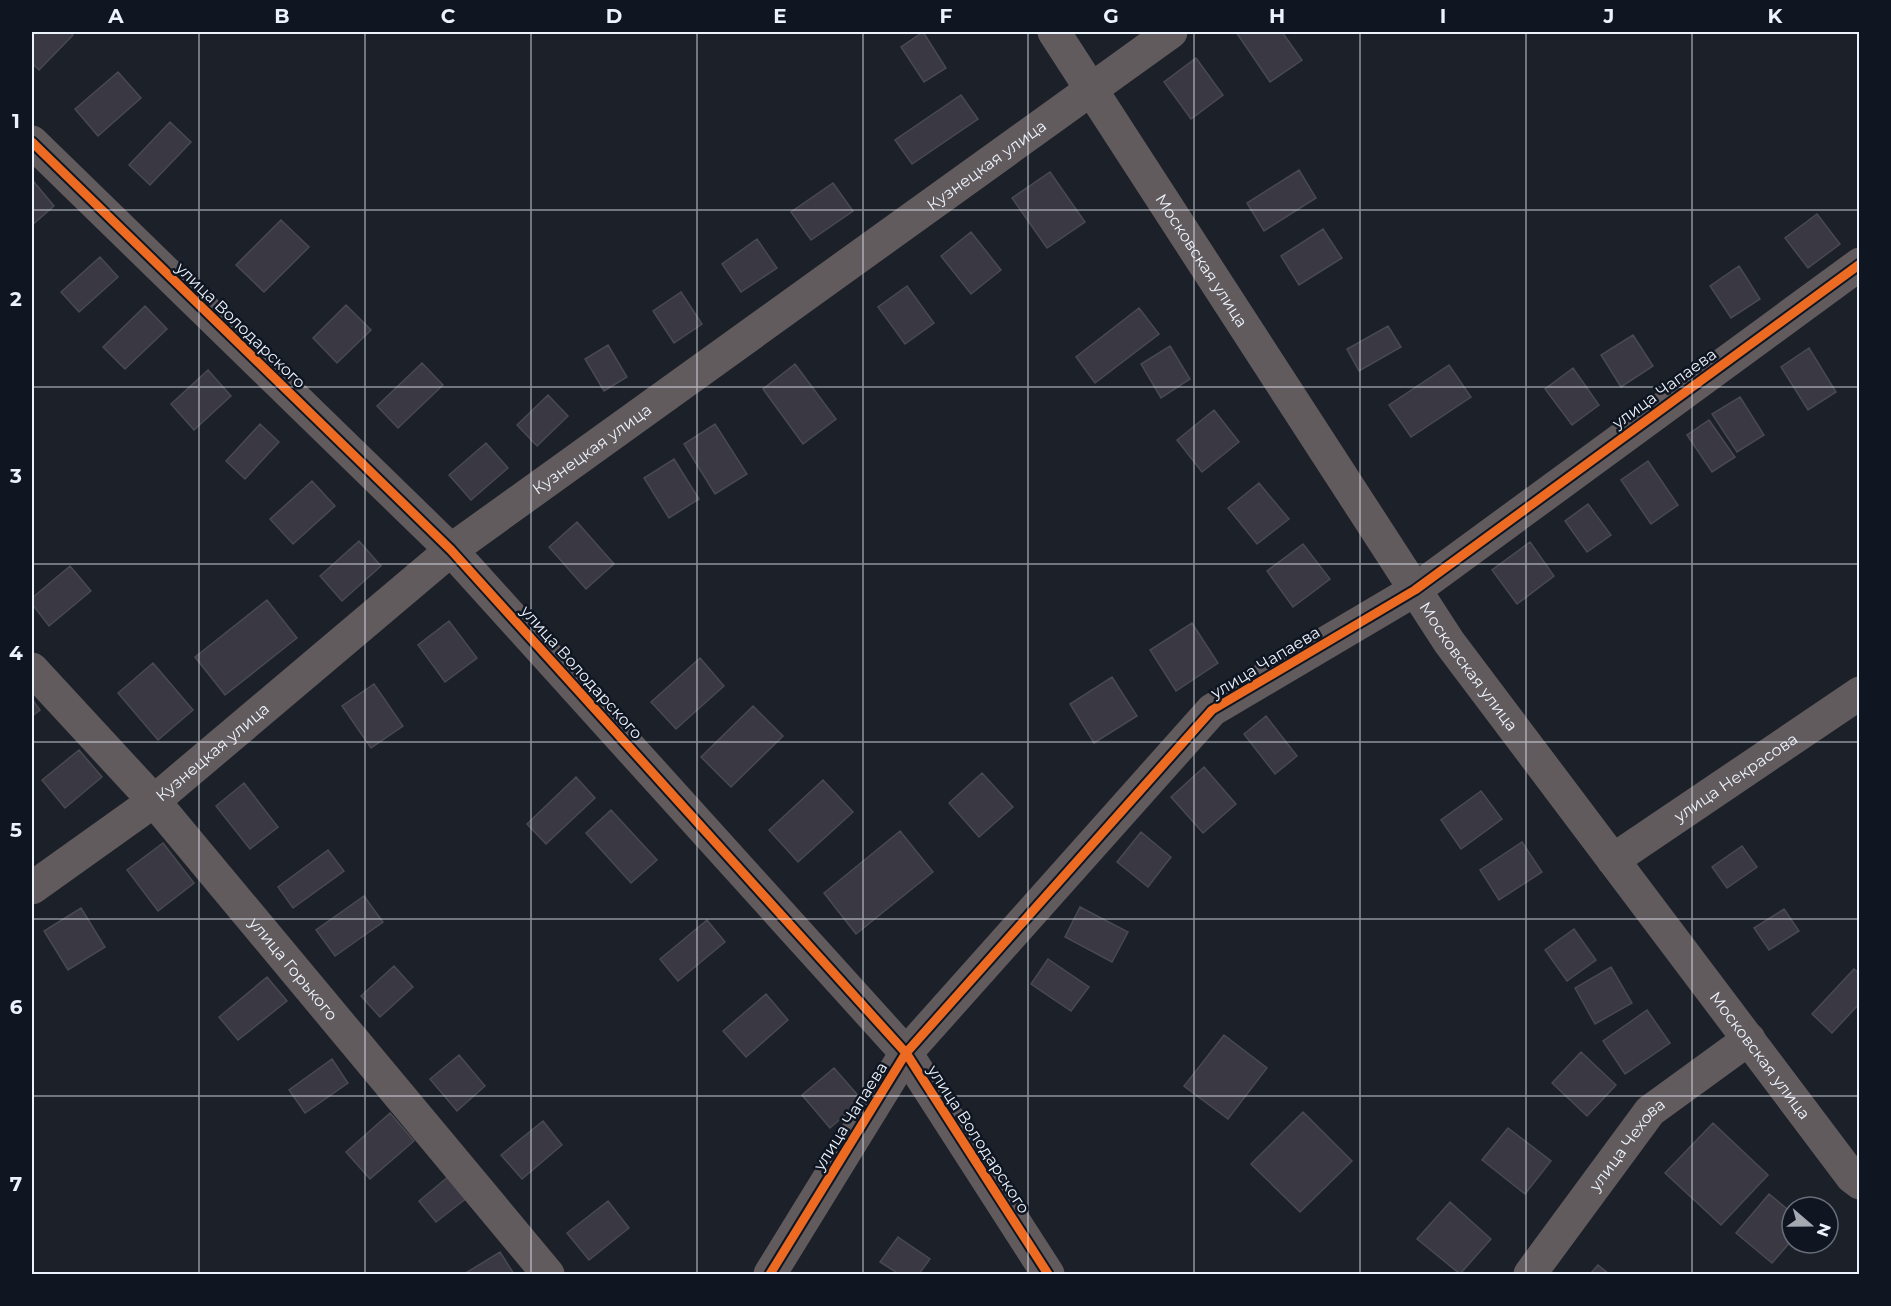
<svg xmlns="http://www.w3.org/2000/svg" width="1891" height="1306" font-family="Montserrat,sans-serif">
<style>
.building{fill:#3a3842;stroke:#494950;stroke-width:1.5}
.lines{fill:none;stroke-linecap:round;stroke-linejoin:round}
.minor{stroke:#615b5e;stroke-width:33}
.cycleway-casing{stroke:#0f1622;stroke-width:13}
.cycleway{stroke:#ed6a23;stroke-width:9}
.grid{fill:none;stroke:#edf3fc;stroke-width:1.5;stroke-opacity:0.55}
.labels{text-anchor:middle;stroke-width:5;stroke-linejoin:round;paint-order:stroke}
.street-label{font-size:16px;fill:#edf3fc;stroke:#0f1622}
.neatline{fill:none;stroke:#edf3fc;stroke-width:2}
.grid-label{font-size:20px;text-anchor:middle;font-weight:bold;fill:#edf3fc}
</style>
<rect width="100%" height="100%" fill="#1c2028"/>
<path class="building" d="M33 32H70L73 35 39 70 32 63Z
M923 32 946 68 924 82 901 47Z
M1236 32H1282L1302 60 1270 82Z
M1196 58 1223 95 1191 119 1164 82Z
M118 72 141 98 98 136 75 109Z
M961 95 978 119 912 164 895 140Z
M170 122 191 142 150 185 129 165Z
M1299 170 1316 198 1264 231 1247 203Z
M1050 172 1085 222 1047 248 1012 198Z
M34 182 54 206 32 225V185Z
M833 183 853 211 811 240 791 212Z
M1817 214 1840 244 1808 268 1785 238Z
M281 220 309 247 264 292 236 265Z
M1323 229 1342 258 1299 285 1281 256Z
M971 232 1001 270 971 294 941 256Z
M757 239 777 268 741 292 722 264Z
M100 257 118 277 79 312 61 292Z
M1739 266 1760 299 1731 318 1710 286Z
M907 286 934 323 905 344 878 307Z
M681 292 702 324 674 343 653 311Z
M346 305 371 330 337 363 313 338Z
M145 306 167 329 125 369 103 347Z
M1139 308 1159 334 1095 383 1076 357Z
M1388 326 1401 347 1359 371 1347 349Z
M1633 335 1653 366 1621 387 1601 355Z
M608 345 627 377 604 391 585 359Z
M1170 346 1190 379 1161 398 1141 364Z
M1809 348 1836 392 1808 410 1781 367Z
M422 363 443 385 398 428 377 406Z
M795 364 836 419 803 444 763 389Z
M1449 365 1471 397 1411 437 1389 405Z
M1573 368 1599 405 1572 425 1545 389Z
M208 370 231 396 194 430 171 404Z
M548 395 568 416 537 446 517 425Z
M1740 397 1764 435 1737 452 1712 414Z
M1214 410 1239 442 1202 472 1177 440Z
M1709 420 1735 457 1712 472 1687 435Z
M260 424 279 442 245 479 226 461Z
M715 424 747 474 715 494 684 444Z
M486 443 508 468 471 500 449 475Z
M674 459 699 499 669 518 644 478Z
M1648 461 1678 505 1651 524 1621 480Z
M312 481 335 506 293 544 270 519Z
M1259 483 1289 519 1257 544 1228 508Z
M1588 504 1611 535 1587 552 1565 521Z
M577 522 614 564 586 589 549 547Z
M359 541 381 566 342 601 320 576Z
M1530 542 1554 576 1517 604 1492 570Z
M1303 544 1330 579 1293 607 1267 571Z
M70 566 91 591 49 626 32 604V598Z
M267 600 297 638 225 695 195 657Z
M449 621 477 658 445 682 418 645Z
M1192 623 1218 663 1176 691 1150 650Z
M700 658 724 686 676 729 651 702Z
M153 663 193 710 158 740 118 693Z
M1112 677 1137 716 1094 743 1070 704Z
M374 684 403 726 371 748 342 706Z
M32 699 40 710 32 716Z
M753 706 783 736 731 787 701 757Z
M1266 716 1297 756 1275 774 1244 734Z
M79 750 102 777 65 808 42 780Z
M1204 767 1236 804 1203 833 1171 797Z
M982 773 1013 807 979 837 949 803Z
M576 777 595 798 546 844 527 824Z
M823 780 853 812 798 862 769 830Z
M244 783 278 827 250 849 216 806Z
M1481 791 1502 819 1461 849 1441 820Z
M611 810 657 860 631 883 586 833Z
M900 831 933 872 856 934 824 893Z
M1141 832 1171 857 1148 887 1117 862Z
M1522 842 1542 872 1499 900 1480 870Z
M163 843 194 883 158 911 127 870Z
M1742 846 1757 867 1727 888 1712 867Z
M328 850 344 871 293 908 278 887Z
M364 896 383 922 335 956 316 930Z
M1080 907 1128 932 1112 962 1065 937Z
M81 908 105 947 68 970 44 931Z
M1784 909 1799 931 1769 950 1754 928Z
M707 920 725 942 678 981 660 959Z
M1574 929 1596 960 1567 981 1545 950Z
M1048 959 1089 987 1071 1011 1031 984Z
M394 966 413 987 380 1017 361 996Z
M1611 967 1632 1003 1595 1024 1575 988Z
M1854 969 1860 974V1003L1832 1033 1812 1014Z
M267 977 287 1001 238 1040 219 1017Z
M766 994 788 1020 746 1057 723 1031Z
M1647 1010 1670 1043 1625 1074 1603 1041Z
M1224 1035 1267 1068 1228 1119 1184 1086Z
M1581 1052 1616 1085 1587 1116 1552 1083Z
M459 1055 485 1086 457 1111 430 1079Z
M332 1059 348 1083 305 1113 289 1090Z
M834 1068 862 1100 830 1128 802 1095Z
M1303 1112 1352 1161 1300 1212 1251 1164Z
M390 1113 414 1141 370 1179 346 1152Z
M543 1121 562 1145 522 1179 501 1155Z
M1713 1123 1768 1175 1721 1225 1665 1173Z
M1508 1128 1551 1161 1525 1194 1482 1160Z
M449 1176 467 1198 436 1222 419 1201Z
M1769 1194 1792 1213V1240L1772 1263 1736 1233Z
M608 1201 629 1228 589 1260 567 1233Z
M1450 1202 1491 1239 1460 1274 1417 1239Z
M898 1237 930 1259 919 1274H899L880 1262Z
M500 1252 514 1274H464Z
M1598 1265 1609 1274H1590Z"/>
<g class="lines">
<g class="minor">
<path id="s1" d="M1054 32 1449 642 1852 1177 1860 1183"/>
<path d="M32 142 451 550 906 1053 1048 1274"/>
<path id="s2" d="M32 669 154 801 548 1274"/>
<path id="s3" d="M1613 860 1860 693"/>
<path id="s4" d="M32 888 154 801 451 550 1171 32"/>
<path d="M770 1274 906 1053 1212 710 1415 590 1860 264"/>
<path id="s5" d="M1530 1274 1650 1111 1749 1039"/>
</g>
<g class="cycleway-casing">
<path id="cycleway" d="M32 142 451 550 906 1053 1048 1274
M770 1274 906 1053 1212 710 1415 590 1860 264"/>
</g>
<use href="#cycleway" class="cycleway"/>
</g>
<path class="grid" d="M199 32V1274M365 32V1274M531 32V1274M697 32V1274M863 32V1274M1028 32V1274M1194 32V1274M1360 32V1274M1526 32V1274M1692 32V1274M32 210H1860M32 387H1860M32 564H1860M32 742H1860M32 919H1860M32 1096H1860"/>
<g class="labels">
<g class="street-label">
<text dy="6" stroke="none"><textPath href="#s4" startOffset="1198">Кузнецкая улица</textPath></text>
<text dy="6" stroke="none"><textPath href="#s1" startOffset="272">Московская улица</textPath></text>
<text transform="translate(241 325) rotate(44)" y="6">улица Володарского</text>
<text transform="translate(1664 388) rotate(-36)" y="6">улица Чапаева</text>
<text dy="6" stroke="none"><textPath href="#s4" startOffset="712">Кузнецкая улица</textPath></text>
<text transform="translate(1265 662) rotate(-31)" y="6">улица Чапаева</text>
<text dy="6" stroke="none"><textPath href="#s1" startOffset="758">Московская улица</textPath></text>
<text transform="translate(582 672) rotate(48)" y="6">улица Володарского</text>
<text dy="6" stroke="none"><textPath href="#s4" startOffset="226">Кузнецкая улица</textPath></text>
<text dy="6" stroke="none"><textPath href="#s3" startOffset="148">улица Некрасова</textPath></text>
<text dy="6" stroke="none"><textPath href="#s2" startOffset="398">улица Горького</textPath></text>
<text dy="6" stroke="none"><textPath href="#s1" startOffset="1244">Московская улица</textPath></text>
<text transform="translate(850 1116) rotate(-58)" y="6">улица Чапаева</text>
<text transform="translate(979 1139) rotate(57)" y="6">улица Володарского</text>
<text dy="6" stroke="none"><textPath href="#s5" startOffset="162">улица Чехова</textPath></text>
</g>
</g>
<rect width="1891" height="1306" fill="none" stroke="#0f1622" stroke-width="66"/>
<g transform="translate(1810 1225) rotate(110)"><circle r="28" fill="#0f1622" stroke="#686e79" stroke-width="1.5"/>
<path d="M0-4.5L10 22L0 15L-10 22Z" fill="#a4a9b2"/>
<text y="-9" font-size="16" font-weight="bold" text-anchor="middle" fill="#edf3fc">N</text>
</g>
<rect x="33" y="33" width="1825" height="1240" class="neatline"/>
<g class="grid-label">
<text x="116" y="23">A</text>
<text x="282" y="23">B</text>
<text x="448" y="23">C</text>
<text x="614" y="23">D</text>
<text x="780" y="23">E</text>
<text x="946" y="23">F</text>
<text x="1111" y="23">G</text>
<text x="1277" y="23">H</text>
<text x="1443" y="23">I</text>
<text x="1609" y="23">J</text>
<text x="1775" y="23">K</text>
<text x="16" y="128">1</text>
<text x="16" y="306">2</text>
<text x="16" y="483">3</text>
<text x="16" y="660">4</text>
<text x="16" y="837">5</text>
<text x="16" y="1014">6</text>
<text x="16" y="1191">7</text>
</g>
</svg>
